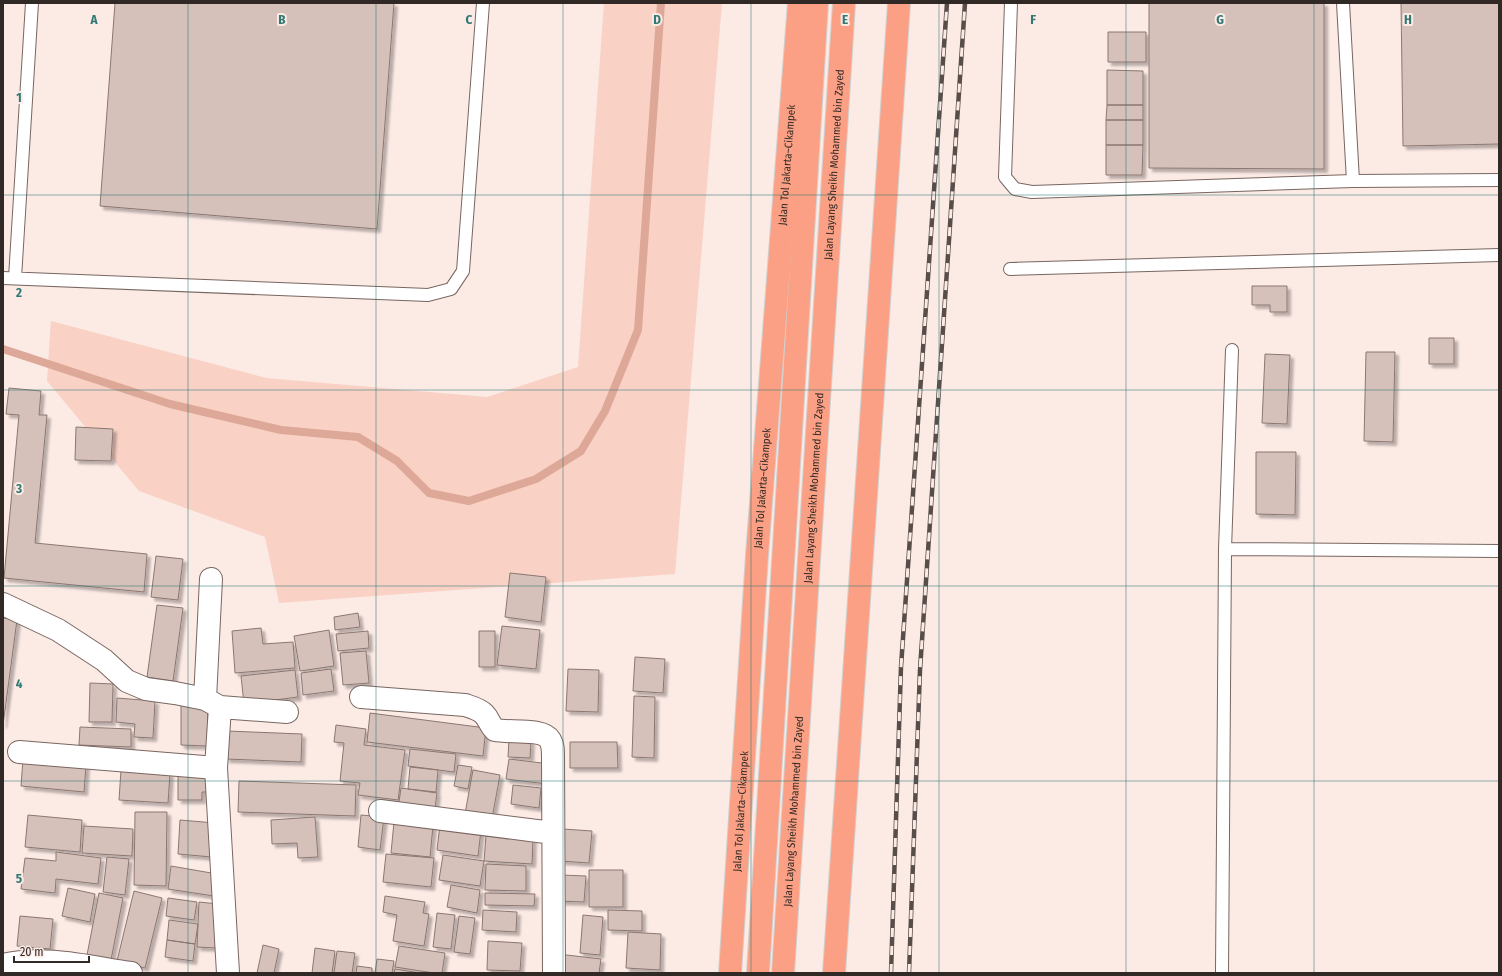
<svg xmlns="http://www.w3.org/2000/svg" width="1502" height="976" font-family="'Fira Sans Condensed',sans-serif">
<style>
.green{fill:#f9d1c5}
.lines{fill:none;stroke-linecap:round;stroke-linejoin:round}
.stream{stroke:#dda897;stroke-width:8}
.building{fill:#d6c0ba;stroke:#8b7771;filter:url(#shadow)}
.lane-casing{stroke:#796660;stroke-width:14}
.street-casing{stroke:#796660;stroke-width:24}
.highway-casing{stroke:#d2d0cf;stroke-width:24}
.lane{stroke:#fff;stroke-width:12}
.street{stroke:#fff;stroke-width:22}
.highway{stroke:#fba084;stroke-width:22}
.rail-casing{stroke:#574d49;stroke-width:4.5}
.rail{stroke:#fceae5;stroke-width:3;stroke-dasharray:9;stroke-linecap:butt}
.grid{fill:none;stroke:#317974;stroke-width:1;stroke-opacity:0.55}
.labels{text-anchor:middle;stroke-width:4;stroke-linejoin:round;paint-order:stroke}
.street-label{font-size:11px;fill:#312926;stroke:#fceae5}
.grid-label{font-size:13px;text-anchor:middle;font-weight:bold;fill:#317974;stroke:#fceae5;stroke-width:4;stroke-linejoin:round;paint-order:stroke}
</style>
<defs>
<filter id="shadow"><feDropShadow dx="3.5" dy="3.5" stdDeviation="1" flood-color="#0004"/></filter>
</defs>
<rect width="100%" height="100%" fill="#fceae5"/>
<path class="green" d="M604 3H722L675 574 279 603 265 537 139 491 47 381 51 321 266 378 487 397 578 367Z"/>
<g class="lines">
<path class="stream" d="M3 349 170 404 281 430 358 437 397 461 429 493 469 501 536 479 581 451 605 411 638 330 661 3"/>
</g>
<path class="building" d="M115 3H394L377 229 100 206Z
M1149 3H1324V169L1149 168Z
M1401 3H1499V144L1403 146Z
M1108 32H1146V62H1108Z
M1107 70 1143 71V105H1107Z
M1107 105H1143V120H1106Z
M1106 120H1143V145H1106Z
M1106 145H1143L1142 175H1106Z
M1252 286H1287V312H1270V305H1252Z
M1429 338H1454V364H1429Z
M1366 352H1395L1393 442 1364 441Z
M1265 354 1290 355 1287 424 1262 423Z
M9 388 41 391 39 415H47L35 543 147 554 144 592 4 578 19 415 6 414Z
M76 427 113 429 111 461 75 460Z
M1256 452H1296L1295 515 1256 514Z
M156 556 183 559 178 600 151 597Z
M510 573 546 577 541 622 505 617Z
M157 605 183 608 173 681 147 677Z
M358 613 360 627 335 630 334 617Z
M3 618 17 620 3 725Z
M502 626 540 630 536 669 497 665Z
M261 628 263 644 293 642 295 668 235 673 232 631Z
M329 630 334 666 300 671 294 636Z
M368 631 369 648 338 651 336 634Z
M479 631H495V667H479Z
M366 651 369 683 343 685 340 653Z
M635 657 665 659 663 693 633 691Z
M331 669 334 691 303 695 301 673Z
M568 669 599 670 598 712 566 711Z
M295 670 298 697 244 704 241 676Z
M90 683 113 684 112 722H89Z
M634 696 655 697 654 758 632 757Z
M117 698 155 701 153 738 134 737 135 724 116 722Z
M181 705H208L207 746 181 745Z
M370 713 486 728 483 756 367 742Z
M336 725 366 729 364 745 405 750 398 800 358 795 360 783 340 781 344 743 334 742Z
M80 727 131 729V747L79 745Z
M227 731 302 734 301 762 226 759Z
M509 739 531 741 530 758 508 757Z
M570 742H617L618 768H570Z
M410 749 456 754 454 772 408 766Z
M23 759 86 765 84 792 21 786Z
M509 759 550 764 547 784 506 779Z
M458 765 472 767 468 789 454 786Z
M410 767 438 770 436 792 408 789Z
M121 770 170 773 168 803 119 800Z
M178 770 202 771V778H212V792H202V800H178Z
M473 770 500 775 491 824 464 819Z
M239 781 356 785 355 816 238 812Z
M513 785 541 788 539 808 511 804Z
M401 788 437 793 434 815 398 809Z
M135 812H167L166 886 134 885Z
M28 815 82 820 80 852 25 847Z
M361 815 384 817 380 850 358 847Z
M315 817 318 857 298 858 297 843 272 844 271 820Z
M180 820 215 823 212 857 178 854Z
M394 822 433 826 430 857 391 853Z
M440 825 481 830 478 856 437 850Z
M84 826 133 829 132 856 82 853Z
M563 829 592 831 589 863 561 861Z
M486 836 533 838 532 864 484 861Z
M56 852 101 858 98 884 56 879 55 893 21 889 25 858 56 861Z
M386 854 434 858 431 887 383 882Z
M443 855 484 861 480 886 439 880Z
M107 857 129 859 125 895 103 892Z
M486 864 526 866V891L485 890Z
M171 866 217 874 214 896 168 889Z
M589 870H623V907H589Z
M561 875 586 876 584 902 559 901Z
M451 885 480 890 477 913 447 907Z
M68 888 95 894 90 922 62 916Z
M134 891 162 898 145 968 117 961Z
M99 893 123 898 111 960 87 955Z
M485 893 535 894 534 906 485 905Z
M385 896 425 902 423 913 429 914 424 946 393 941 397 915 383 912Z
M168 898 197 902 194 920 166 916Z
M199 902 219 904 217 948 197 947Z
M483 910 517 912 516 932 482 930Z
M608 910 642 911V931L608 930Z
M437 913 455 915 451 949 433 947Z
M583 915 603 917 600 955 580 953Z
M20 916 53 919 50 949 17 946Z
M459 916 475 918 470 954 454 952Z
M169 920 198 924 195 944 167 940Z
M628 932 661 934 660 970 626 968Z
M167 940 195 944 193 961 165 957Z
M488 941 522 943 520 971 487 970Z
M263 945 279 949 274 973H257Z
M399 946 445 953 442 973H434L395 967Z
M315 948 335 951 332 973H312Z
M337 951 355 953 352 973H334Z
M558 954 601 959 599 973H556Z
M377 959 394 961 392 973H375Z
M357 966 372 968V973H356Z
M395 969 420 973H394Z"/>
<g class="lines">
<g class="lane-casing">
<path id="lane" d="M1011 3 1005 177 1015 189 1032 192 1353 181 1499 180
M1343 3 1353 181
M1010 269 1499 255
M3 278 428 295 451 289 463 271 483 3
M15 278 32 3
M1225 549 1232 350
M1222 973 1225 549 1499 551"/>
</g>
<g class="street-casing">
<path id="street" d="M3 604 58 630 104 660 127 681 146 689 175 693 205 699 220 707
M361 697 465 705C471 707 479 709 484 714 489 719 489 724 495 730 510 733 543 728 550 740 553 745 553 750 553 756L554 973
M205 699 211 579
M19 752 216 768
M380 811 553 833
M3 965C45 955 89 967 131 973
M228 973 216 768 220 707 287 712"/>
</g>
<g class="highway-casing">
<g id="highway">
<path id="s1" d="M730 973 757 555 799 3"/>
<path d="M758 973 817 3"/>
<path id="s2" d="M783 973 844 3"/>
<path d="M834 973 899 3"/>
</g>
</g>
<use href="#lane" class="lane"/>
<use href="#street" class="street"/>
<use href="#highway" class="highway"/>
<g class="rail-casing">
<path id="rail" d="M891 973 901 667 947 3
M909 973 920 670 965 3"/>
</g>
<use href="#rail" class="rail"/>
</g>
<path class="grid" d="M188 3V973M376 3V973M563 3V973M751 3V973M939 3V973M1126 3V973M1314 3V973M3 195H1499M3 390H1499M3 586H1499M3 781H1499"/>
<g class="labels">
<g class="street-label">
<text dy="4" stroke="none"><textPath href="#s1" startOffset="810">Jalan Tol Jakarta–Cikampek</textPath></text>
<text dy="4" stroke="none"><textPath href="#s2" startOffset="810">Jalan Layang Sheikh Mohammed bin Zayed</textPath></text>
<text dy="4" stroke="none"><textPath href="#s1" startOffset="486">Jalan Tol Jakarta–Cikampek</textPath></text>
<text dy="4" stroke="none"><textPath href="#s2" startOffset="486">Jalan Layang Sheikh Mohammed bin Zayed</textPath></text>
<text dy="4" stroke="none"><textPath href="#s1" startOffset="162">Jalan Tol Jakarta–Cikampek</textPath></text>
<text dy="4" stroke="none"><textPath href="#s2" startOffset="162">Jalan Layang Sheikh Mohammed bin Zayed</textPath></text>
</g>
</g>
<g class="grid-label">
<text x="94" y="24">A</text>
<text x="282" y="24">B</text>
<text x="469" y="24">C</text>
<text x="657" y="24">D</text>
<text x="845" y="24">E</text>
<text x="1033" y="24">F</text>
<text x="1220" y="24">G</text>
<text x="1408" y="24">H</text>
<text x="19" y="102">1</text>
<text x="19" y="297">2</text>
<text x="19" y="493">3</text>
<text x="19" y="688">4</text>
<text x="19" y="883">5</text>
</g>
<rect width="1502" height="976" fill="none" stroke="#312926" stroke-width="8"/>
<path d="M14 956v6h75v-6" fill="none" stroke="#312926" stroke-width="2"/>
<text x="20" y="956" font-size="12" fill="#312926" stroke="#fceae5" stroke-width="3" paint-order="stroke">20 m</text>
</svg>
